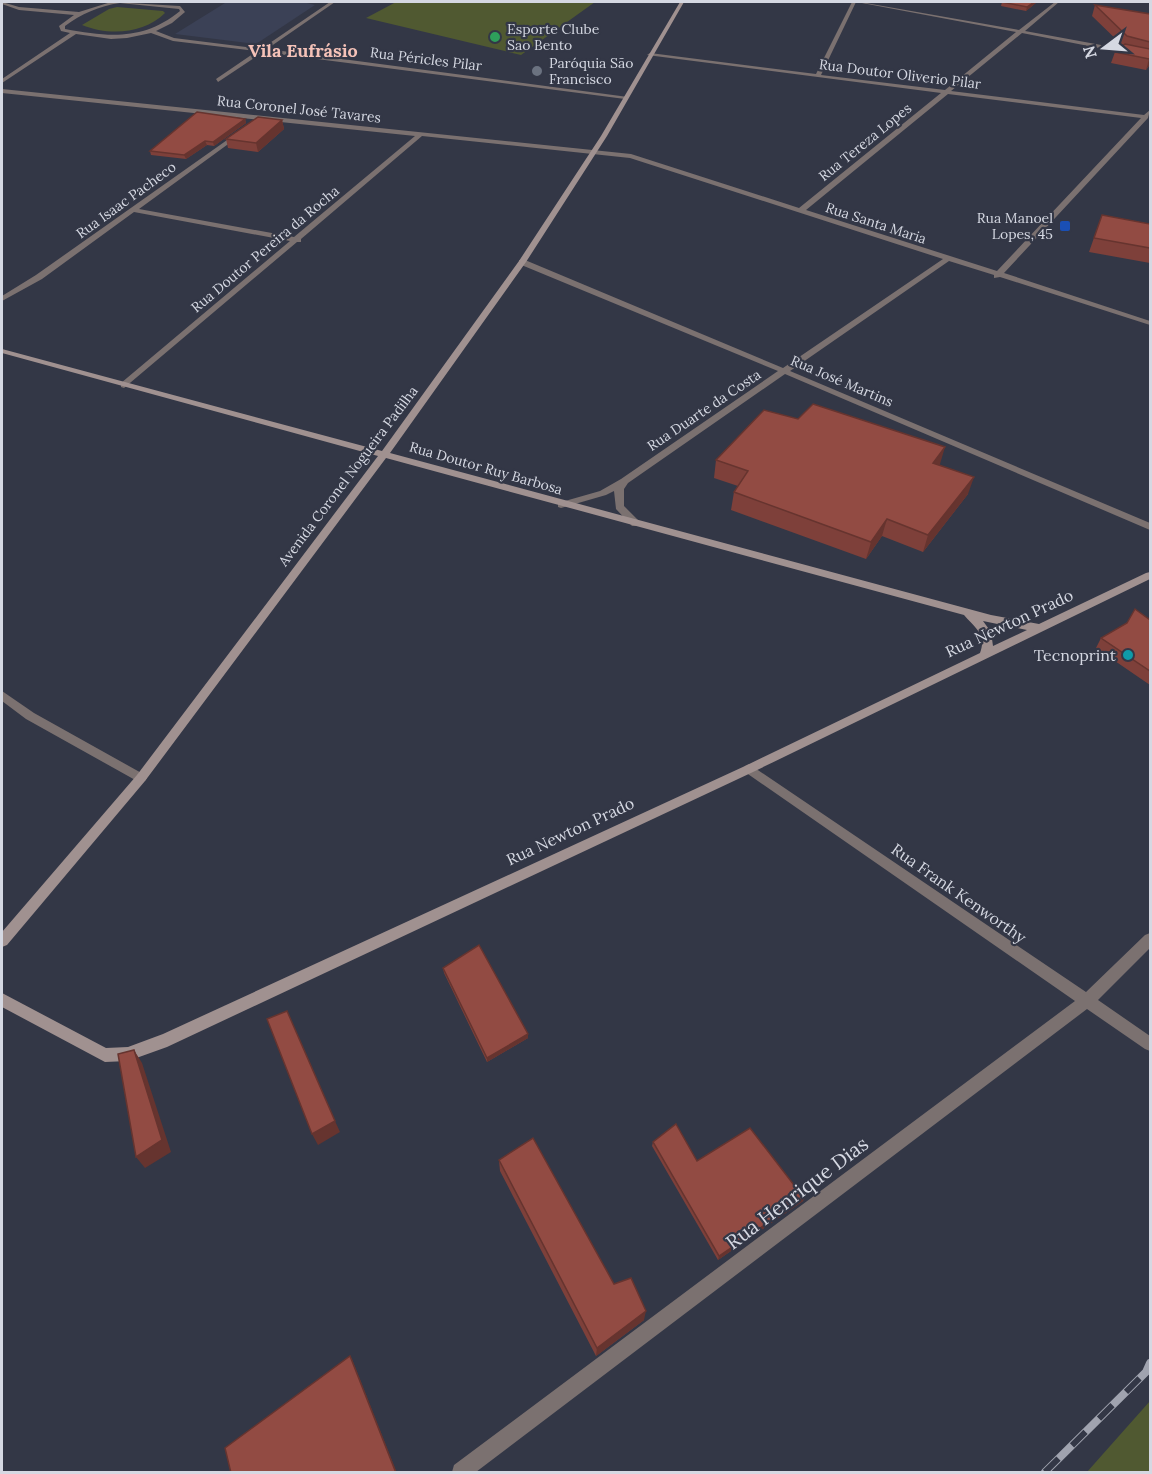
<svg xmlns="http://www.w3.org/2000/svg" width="1152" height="1474" font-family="Lora,serif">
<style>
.built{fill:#3b4156}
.green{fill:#505931}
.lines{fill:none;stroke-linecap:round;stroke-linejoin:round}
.street{fill:#7b7170;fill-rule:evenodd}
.secondary{fill:#a09190;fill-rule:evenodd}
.rail-casing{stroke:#a0a3af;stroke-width:8}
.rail{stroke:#333746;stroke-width:6;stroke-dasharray:19;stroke-linecap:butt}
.wall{fill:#7e403a}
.shaded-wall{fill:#66342f}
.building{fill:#924b43;stroke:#66342f;stroke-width:1.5}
.leisure-dot{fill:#2e9e5b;stroke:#333746;stroke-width:2}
.worship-dot{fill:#6b7280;stroke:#333746;stroke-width:2}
.transit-dot{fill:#1a4fb4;stroke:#333746;stroke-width:2}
.culture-dot{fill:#0f9aa8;stroke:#333746;stroke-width:2}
.labels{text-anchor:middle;stroke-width:4.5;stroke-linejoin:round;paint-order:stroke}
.far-poi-label{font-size:14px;fill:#d5d8e2;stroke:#333746;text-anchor:start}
.far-street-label{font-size:14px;fill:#d5d8e2;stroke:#333746}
.street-label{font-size:16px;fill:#d5d8e2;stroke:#333746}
.poi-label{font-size:16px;fill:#d5d8e2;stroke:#333746;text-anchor:end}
.far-district-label{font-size:18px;font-weight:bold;fill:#f5c2b8;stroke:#333746}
.near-street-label{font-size:20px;fill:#d5d8e2;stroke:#333746}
</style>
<rect width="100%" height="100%" fill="#333746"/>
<path class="built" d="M239 2H303L315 5 256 44 175 34 225 3Z"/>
<path class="green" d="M396 2H595L521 55 366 18Z
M117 7 163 11 165 13C144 34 109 36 82 25L109 9Z
M1150 1401V1472H1087Z"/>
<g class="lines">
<path class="street" d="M2 2 19 7 79 12 111 2 180 6 185 12 172 23 156 31 174 38 261 49 330 2H335L267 49 628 97 625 99 263 52 218 82 216 79 257 51 173 41 151 33 127 38 111 39 76 34 2 83V79L70 33 61 31 59 26 74 15 19 10 2 4ZM120 3 179 9 180 11C143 41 109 37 65 29V26C81 14 99 6 120 3Z
M852 2H856L821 75 945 90 1016 32 862 3 860 2 1019 30 1055 2H1059L1025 31 1150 54V58L1022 33 951 91 1144 115 1150 110 1148 118 1004 273 1150 321V325L1000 277 994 278V275L949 261 790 371 1150 523V530L785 374 628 483 624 489V506L640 522V526H632L616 509 614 491 606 495 561 508 558 507V503L600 491 621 479 778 371 519 264V260H525L783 368 943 259 630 158 422 136 301 239V242H297L124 388 121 387V383L290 241 134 212 42 279 2 301V296L36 275 237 133 242 134 139 209 294 237 415 136 2 93V89L631 154 799 208 941 93 647 55 650 53 816 74ZM948 94 1141 118 997 271 806 210Z
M2 691 34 713 145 775 147 778 145 781H137L26 719 2 701Z
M749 764 1086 992 1145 935 1150 933V948L1098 1000 1150 1036V1051L1145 1049 1087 1009 476 1472H452L454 1465 1075 1001 745 772 743 769 745 766Z"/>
<path class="secondary" d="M680 2H684L607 136 526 262 390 453 991 615 1039 624 1146 573 1150 572V579L753 772 167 1047 128 1061 105 1062 2 1007V993L106 1048 128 1047 163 1034 745 766 980 653C987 634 975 628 964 615L386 458 145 781 7 945 2 947V932L137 775 378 456 2 353V349L382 451 519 261 601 136ZM983 621 1027 630 993 646 991 632Z"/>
<g class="rail-casing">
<path id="rail" d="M1045 1472 1146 1372 1150 1363"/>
</g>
<use href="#rail" class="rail"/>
</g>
<path class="wall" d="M1002 2H1037L1026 11 1001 6Z
M1095 5 1150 14V64L1146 70 1111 63 1115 52 1123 46 1092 16Z
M245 119 246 123 214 146 207 145 186 159 151 155 150 151Z
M282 120 284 129 258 152 228 148 226 139Z
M1102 215 1150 224V263L1089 252Z
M716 460 940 464 939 465 968 494 923 552 882 536 866 559 731 510 734 492 738 486 714 478Z
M1150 620V685L1096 648 1101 638Z
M443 968 528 1038 487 1062 444 973Z
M653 1142 697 1161 804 1198 803 1201 718 1260 652 1146Z
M499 1160 614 1284 644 1320 596 1356 500 1171Z"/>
<path class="shaded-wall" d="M1034 2H1037L1026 11 1027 7Z
M1150 58V64L1146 70 1149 59Z
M245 119 246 123 214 146 213 142Z
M282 120 284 129 258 152 256 143Z
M205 141 207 145 186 159 184 155Z
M945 447 940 464 928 480 933 463Z
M974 477 968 494 923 552 928 535Z
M887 519 882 536 866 559 871 542Z
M528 1034V1038L487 1062V1058Z
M134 1050 142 1063 171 1152 145 1168 136 1157Z
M335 1121 340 1132 318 1145 312 1134Z
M804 1198 803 1201 718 1260 719 1256Z
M646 1311 644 1320 596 1356 597 1348Z
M350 1356 352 1359 397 1473H396Z"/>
<path class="building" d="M1002 2H1034L1027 7Z
M1095 5 1150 14V42L1127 36Z
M1125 44 1150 49V58L1149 59 1115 52Z
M197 112 245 119 213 142 205 141 184 155 150 151Z
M258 117 282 120 256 143 226 139Z
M1102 215 1150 224V248L1094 238Z
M813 404 945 447 933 463 974 477 928 535 887 519 871 542 734 492 748 471 716 460 764 410 798 419Z
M1135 609 1150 620V671L1101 638 1127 623Z
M479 945 528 1034 487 1058 443 968Z
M287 1011 335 1121 312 1134 267 1019Z
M134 1050 162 1140 136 1157 118 1054Z
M676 1124 697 1161 750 1128 804 1198 719 1256 653 1142Z
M533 1138 614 1284 631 1278 646 1311 597 1348 499 1160Z
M350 1356 396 1473H231L225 1448Z"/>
<circle class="leisure-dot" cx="495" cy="37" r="6"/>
<circle class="worship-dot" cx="537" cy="71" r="6"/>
<rect class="transit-dot" x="1059" y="220" width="12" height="12" rx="3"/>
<circle class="culture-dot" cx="1128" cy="655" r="6"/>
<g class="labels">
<g class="far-poi-label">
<text x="507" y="34">Esporte Clube<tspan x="507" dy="16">Sao Bento</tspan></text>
<text x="549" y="68">Paróquia São<tspan x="549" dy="16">Francisco</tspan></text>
<text x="1053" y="223" text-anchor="end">Rua Manoel<tspan x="1053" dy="16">Lopes, 45</tspan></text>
</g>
<g class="far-street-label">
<text transform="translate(426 59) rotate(7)" y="5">Rua Péricles Pilar</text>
<text transform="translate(900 74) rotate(7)" y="5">Rua Doutor Oliverio Pilar</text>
<text transform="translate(299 109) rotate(6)" y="5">Rua Coronel José Tavares</text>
<text transform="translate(865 142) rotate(-39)" y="5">Rua Tereza Lopes</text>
<text transform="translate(126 200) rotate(-36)" y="5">Rua Isaac Pacheco</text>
<text transform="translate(876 223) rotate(18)" y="5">Rua Santa Maria</text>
<text transform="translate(265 249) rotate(-40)" y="5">Rua Doutor Pereira da Rocha</text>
<text transform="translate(842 381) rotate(23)" y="5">Rua José Martins</text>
<text transform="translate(704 410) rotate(-34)" y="5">Rua Duarte da Costa</text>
<text transform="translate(486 468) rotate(16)" y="5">Rua Doutor Ruy Barbosa</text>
<text transform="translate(348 476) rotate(-53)" y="5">Avenida Coronel Nogueira Padilha</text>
</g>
<g class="street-label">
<text transform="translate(1009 623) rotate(-25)" y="6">Rua Newton Prado</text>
<text transform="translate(570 831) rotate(-25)" y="6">Rua Newton Prado</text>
<text transform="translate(959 893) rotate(35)" y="6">Rua Frank Kenworthy</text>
</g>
<g class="poi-label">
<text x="1116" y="661">Tecnoprint</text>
</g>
<g class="far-district-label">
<text x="303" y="57">Vila Eufrásio</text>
</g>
<g class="near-street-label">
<text transform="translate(797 1193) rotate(-37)" y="7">Rua Henrique Dias</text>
</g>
</g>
<rect width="1152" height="1474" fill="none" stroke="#d5d8e2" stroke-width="6"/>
<g transform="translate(1104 48) rotate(254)" stroke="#333746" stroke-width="4.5" paint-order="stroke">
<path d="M0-4.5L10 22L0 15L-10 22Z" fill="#d5d8e2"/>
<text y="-9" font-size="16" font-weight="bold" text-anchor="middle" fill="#d5d8e2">N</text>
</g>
</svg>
